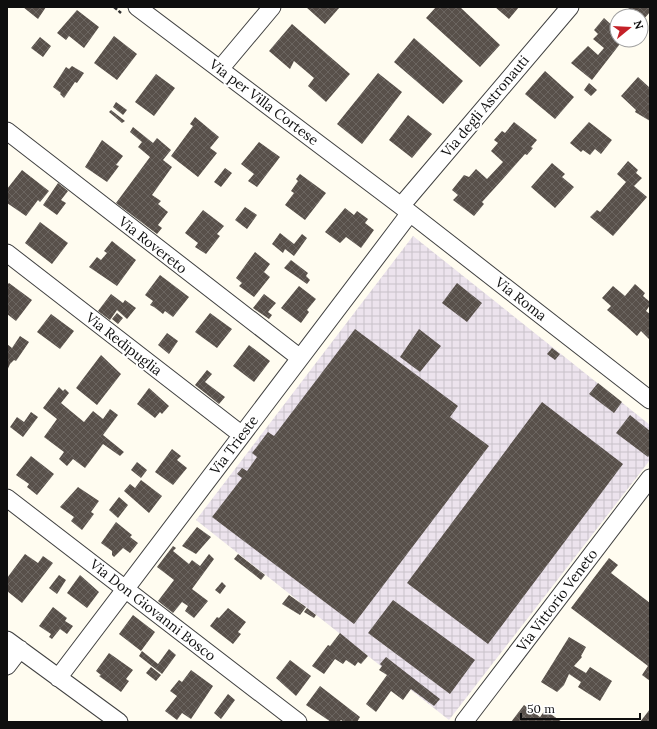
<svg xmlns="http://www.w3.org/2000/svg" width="657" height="729" font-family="Lora,serif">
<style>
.industrial{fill:url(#industrial-grid)}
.building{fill:url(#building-cross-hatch)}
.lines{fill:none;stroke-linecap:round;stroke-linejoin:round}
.minor-casing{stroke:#414141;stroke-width:19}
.path{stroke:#303030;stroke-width:2.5;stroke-dasharray:4 2;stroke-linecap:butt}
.minor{stroke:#fff;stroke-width:17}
.labels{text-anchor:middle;stroke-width:4;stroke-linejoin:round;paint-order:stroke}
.street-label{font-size:14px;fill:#0e0e0e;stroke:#fff}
</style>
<defs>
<pattern id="industrial-grid" width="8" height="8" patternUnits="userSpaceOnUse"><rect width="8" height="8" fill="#ece3ed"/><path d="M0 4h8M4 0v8" fill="none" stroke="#c9c2ca"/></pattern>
<pattern id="building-cross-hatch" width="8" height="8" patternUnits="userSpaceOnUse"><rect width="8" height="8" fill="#58504a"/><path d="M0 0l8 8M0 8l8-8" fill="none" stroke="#6b6560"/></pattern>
</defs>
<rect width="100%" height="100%" fill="#fffcf0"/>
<path class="industrial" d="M413 236 650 425V460L449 720 196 520Z"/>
<path class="building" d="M23 7H46L38 19Z
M306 7H340L325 24Z
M436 7H460L500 45 480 67 426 18Z
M495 7H519L509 19Z
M627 7H650V12L643 20 641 16 636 15Z
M77 10 99 27 84 48 69 36 66 40 57 33Z
M604 18 617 30V40H623L592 80 571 63 588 46 598 55 604 48 593 39 598 34 594 30Z
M292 24 350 74 326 102 308 86 314 78 294 61 290 69 269 51Z
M114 36 137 54 117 80 94 63Z
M40 37 51 46 43 57 31 48Z
M414 38 463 81 443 104 394 62Z
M72 66 84 73 77 83 75 82 64 98 60 94 61 93 53 87 66 67 69 69Z
M545 71 574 97 555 119 525 94Z
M378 73 402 92 362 144 337 124Z
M156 74 175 88 154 116 135 102Z
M638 77 650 88V121L635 112 636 110 621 96Z
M589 83 597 90 591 96 584 90Z
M116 102 127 110 123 115 113 107Z
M111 110 125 121 122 123 109 112Z
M408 115 432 134 412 158 389 140Z
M195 117 219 137 210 148 217 153 198 177 171 156 193 126 190 124Z
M514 122 537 140 531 147 533 148 527 155 525 154 502 180 482 202 484 204 474 216 453 200 458 195 452 190 464 175 469 177 476 169 487 179 503 162 491 151 498 143 494 140 502 131 505 133Z
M589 122 612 140 601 154 595 149 590 155 583 150 581 152 570 143Z
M133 127 153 143 157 138 171 150 163 160 172 167 152 195 161 201 158 204 168 212 158 225 162 228 157 234 116 203 150 157 138 147 142 142 130 132Z
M102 140 123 156 116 165 119 166 107 182 85 167Z
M259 142 280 157 257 187 248 181 254 174 241 164Z
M628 161 638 170 636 173 642 178 634 186 647 197 613 236 590 217 597 210 600 212 626 182 617 174Z
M552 163 565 174 562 177 574 187 555 208 531 187Z
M225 168 232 173 221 187 214 182Z
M22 170 49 191 40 202 38 200 26 216 7 203V189Z
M300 174 326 193 305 220 285 205 294 193 291 191 298 181 296 179Z
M58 183 68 191 61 200 66 203 57 215 43 205Z
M245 207 257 215 247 229 235 220Z
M345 208 354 215 357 211 368 219 365 223 374 230 361 248 346 237 340 243 325 232Z
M203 210 224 226 217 234 220 236 206 254 195 247 198 243 185 233Z
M40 222 68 243 52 264 25 243Z
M280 233 294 244 302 234 307 238 294 256 285 249 283 253 272 244Z
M112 241 136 260 117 286 89 267 97 257 101 260 107 253 104 251Z
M255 252 270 264 264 272 270 277 254 297 239 286 242 283 236 278Z
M291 260 308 273 306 276 310 280 307 284 284 268Z
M160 275 189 297 173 317 165 311 163 314 154 307 150 305 153 301 145 295Z
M9 283 32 300 16 321 7 314V285Z
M457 283 482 303 467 322 442 303Z
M635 284 645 293 643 296 650 302V305L646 311 650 314V340L641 331 637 336 626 326 607 310 611 306 602 298 613 286 625 296Z
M299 286 316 299 307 310 309 312 301 323 281 308Z
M111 294 123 303 125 300 136 308 127 319 117 310 110 320 98 311Z
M264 294 276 303 268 312 272 315 269 319 253 308Z
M117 313 123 318 118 324 112 319Z
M210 313 232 329 217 348 195 332Z
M51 314 74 331 60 349 37 332Z
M355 329 458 406 450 417 489 446 354 624 212 517 242 478 237 474 242 468 247 471 257 457 252 453 268 432 274 436Z
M419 329 441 346 420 372 400 357Z
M167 333 178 341 169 354 158 345Z
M20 336 29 342 16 361 14 360 10 364 7 371V344L12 348Z
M249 345 270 361 254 382 233 366Z
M552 348 560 354 555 360 547 354Z
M101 355 121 374 97 405 76 388Z
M207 370 212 374 205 382 225 397 219 404 195 385Z
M598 383 622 402 614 413 589 394Z
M59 387 63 391 65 389 69 393 61 403 84 422 93 411 103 419 110 409 118 415 103 435 124 452 120 456 103 444 85 468 73 459 67 466 59 459 64 452 44 437 57 419 43 408Z
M149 388 169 406 162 414 160 412 155 418 137 404Z
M542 402 623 464 488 644 407 583Z
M31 412 38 417 23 437 10 427 17 417 24 422Z
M630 415 650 431V455L648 457 616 433Z
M172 449 181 456 177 460 187 468 173 485 155 472Z
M31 456 54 474 37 495 27 487 29 484 16 475Z
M137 462 147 470 141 478 131 470Z
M141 480 162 496 149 513 124 491 130 484 135 488Z
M78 487 99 501 91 512 94 514 82 530 71 521 74 517 60 507Z
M119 497 128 505 118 518 109 510Z
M116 522 132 535 130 537 138 543 130 553 123 548 114 557 112 555V551L101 543Z
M197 527 211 537 196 554 182 546Z
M173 546 176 548 173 551 189 564 192 560 200 566 209 554 214 559 192 589 208 601 194 618 185 611 188 606 182 602 173 613 158 601 174 580 157 567Z
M25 554 38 563 43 556 53 563 22 603 7 591V578Z
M238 554 265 575 261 580 234 559Z
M609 558 618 565 611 573 650 603V681L642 675 648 666 571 608Z
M59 575 66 580 57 594 49 588Z
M80 575 99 592 87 608 67 593Z
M222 582 226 586 220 594 215 590Z
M289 595 306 607 300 615 282 604Z
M393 600 475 660 450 694 368 633Z
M53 607 67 618 65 621 73 626 67 634 60 629 52 639 49 637 51 634 39 626Z
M228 608 246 622 238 632 241 634 233 644 210 626 217 617 219 618Z
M307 608 316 615 314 618 304 612Z
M133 615 155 632 141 651 119 634Z
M340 633 368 656 361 664 358 662 355 666 346 660 343 664 335 659 324 674 312 666 328 645 330 646Z
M569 637 586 647 581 656 582 657 574 666 586 673 590 667 612 681 600 701 578 687 581 682 569 674 564 685 557 692 541 682Z
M169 649 176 655 162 674 139 656 142 651 158 664Z
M109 653 133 670 126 679 129 681 121 692 99 676 101 675 96 671Z
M386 657 440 699 434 706 411 689 403 700 391 691 376 712 366 704 387 675 379 670 382 666 380 664Z
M290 660 311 676 296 696 276 678Z
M151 667 161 675 156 681 146 673Z
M191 670 213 686 191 719 182 713 177 720 165 711 177 696 170 691 179 680 182 682Z
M320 686 360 717 357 722H344L341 720 339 722H331L306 705Z
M228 694 235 700 221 719 214 713Z
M524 705 540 717 545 710 562 722H511Z
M650 709V722H640Z"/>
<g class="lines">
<g class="minor-casing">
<path id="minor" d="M137 7 401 206 650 400
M220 69 272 7
M7 131 300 358
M401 206 570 7
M7 253 242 435
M7 498 298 722
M7 640 119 722
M7 666 20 649
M58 678 410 213
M464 722 650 478"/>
</g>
<path class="path" d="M114 7 121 13"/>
<use href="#minor" class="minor"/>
</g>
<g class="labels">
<g class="street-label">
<text transform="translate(264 102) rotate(37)" y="5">Via per Villa Cortese</text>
<text transform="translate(485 106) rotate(-50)" y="5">Via degli Astronauti</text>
<text transform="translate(153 245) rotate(38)" y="5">Via Rovereto</text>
<text transform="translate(521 299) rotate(38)" y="5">Via Roma</text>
<text transform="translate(124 344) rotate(38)" y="5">Via Redipuglia</text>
<text transform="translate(234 445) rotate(-53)" y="5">Via Trieste</text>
<text transform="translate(557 600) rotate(-53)" y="5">Via Vittorio Veneto</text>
<text transform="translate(153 610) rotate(38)" y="5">Via Don Giovanni Bosco</text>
</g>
</g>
<rect width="657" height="729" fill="none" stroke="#0e0e0e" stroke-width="16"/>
<g transform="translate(629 28) rotate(72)"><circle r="19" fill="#ffffff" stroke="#9f9f9f"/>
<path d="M0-3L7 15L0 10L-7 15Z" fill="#c42128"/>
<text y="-6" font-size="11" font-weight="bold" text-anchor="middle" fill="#0e0e0e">N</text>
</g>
<path d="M521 713v6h119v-6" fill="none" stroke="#0e0e0e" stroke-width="2"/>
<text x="527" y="713" font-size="12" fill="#0e0e0e" stroke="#ffffff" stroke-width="3" paint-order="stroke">50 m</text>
</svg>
